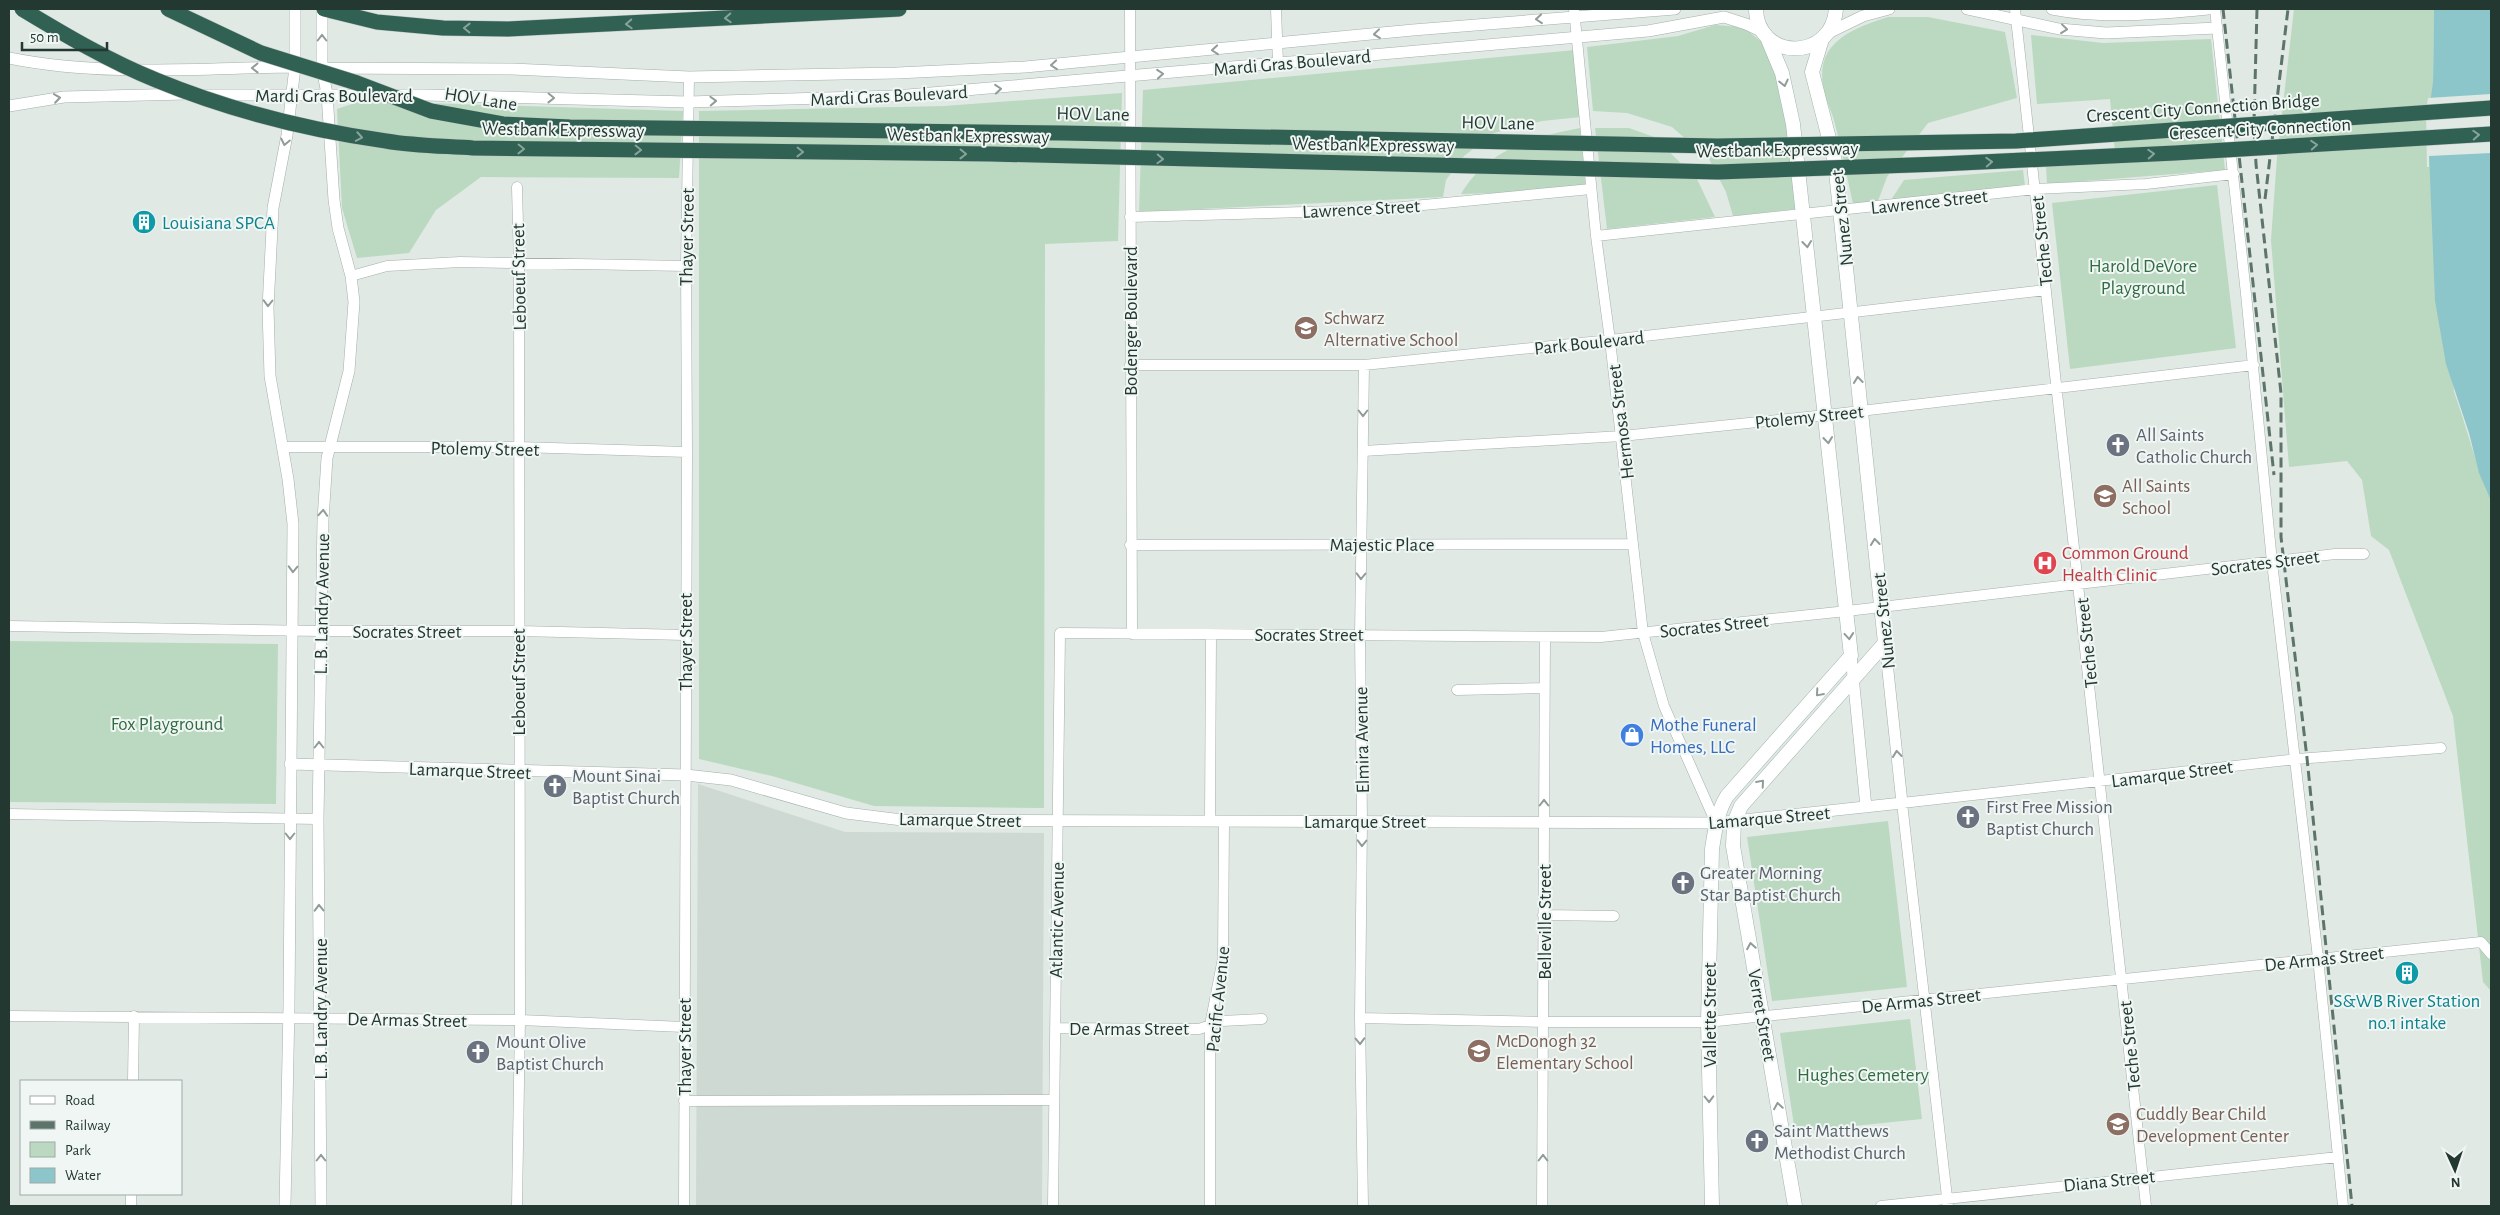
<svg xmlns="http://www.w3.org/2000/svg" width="2500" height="1215" font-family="'Alegreya Sans',sans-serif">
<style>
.built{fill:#ced9d3}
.green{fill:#bbd9c0}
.water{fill:#8dc6ca}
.pier{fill:#e0e9e4}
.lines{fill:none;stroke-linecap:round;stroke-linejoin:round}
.minor-casing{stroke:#a3b0aa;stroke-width:11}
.tertiary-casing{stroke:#a3b0aa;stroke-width:12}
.secondary-casing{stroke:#a0b4ab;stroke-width:15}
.motorway-casing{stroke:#bdc3c1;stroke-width:16}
.minor{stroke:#fff;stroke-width:10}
.tertiary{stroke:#fff;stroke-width:11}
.secondary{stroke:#fff;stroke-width:14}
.motorway{stroke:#316153;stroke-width:15}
.rail{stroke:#5d746b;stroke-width:3;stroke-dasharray:10 5;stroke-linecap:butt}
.motorway-bridge-casing{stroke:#bdc3c1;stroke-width:16;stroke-linecap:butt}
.motorway-bridge{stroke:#316153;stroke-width:15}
.oneway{stroke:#87a49b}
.oneway2{stroke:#909c98}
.labels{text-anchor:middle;stroke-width:4;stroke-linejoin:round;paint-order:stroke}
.street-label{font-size:19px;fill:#223830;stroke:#f0f6f3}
.culture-label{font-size:19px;fill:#0d838f;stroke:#f0f6f3;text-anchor:start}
.park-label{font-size:19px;fill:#316b42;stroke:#f0f6f3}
.education-label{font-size:19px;fill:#785e54;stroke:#f0f6f3;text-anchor:start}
.worship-label{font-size:19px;fill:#5b616d;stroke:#f0f6f3;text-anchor:start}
.health-label{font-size:19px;fill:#be3a42;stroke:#f0f6f3;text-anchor:start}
.shop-label{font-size:19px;fill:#366cbe;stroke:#f0f6f3;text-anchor:start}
</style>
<rect width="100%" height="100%" fill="#e0e9e4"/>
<path class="built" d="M698 784 845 832 1044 833 1042 1206H696Z"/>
<path class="green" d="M2294 9H2434L2433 82 2454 392C2467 428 2476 466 2491 501V991L2483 982 2453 716 2389 550 2371 536 2362 480 2347 461 2289 467 2271 240 2277 157Z
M1888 17H1928L2005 32 2017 98 1928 123 1887 177 1878 201 1853 204C1847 177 1842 150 1835 124 1833 113 1826 103 1824 91 1813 43 1851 29 1888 17Z
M1715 25 1743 27 1763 43 1776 74 1786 117 1796 209 1733 216 1726 192 1709 159 1672 127 1627 113 1593 111 1587 47 1678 36Z
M2031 35 2103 43 2211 39 2225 170 2047 184 2046 166 2116 162 2110 99 2037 104Z
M1575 50 1581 117 1542 121 1494 133 1464 156 1446 180 1443 197 1139 212 1143 90Z
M1122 93 1118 241 1045 244 1044 808 874 806 772 776 699 759V111L944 106Z
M361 101 683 111 679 178 481 177 436 210 409 253 357 258 342 208 337 109Z
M1580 128 1586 190 1461 194C1487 150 1532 137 1580 128Z
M1595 128H1629L1654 137 1697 179 1715 217 1607 229Z
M2023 170 2025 186 1891 200 1904 180Z
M2217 185 2236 348 2070 369 2052 203Z
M9 641 278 644 276 804 9 802Z
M1888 821 1907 987 1772 1001 1747 837Z
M1910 1019 1922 1119 1795 1132 1780 1033Z"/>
<path class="water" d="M2434 9H2491V501L2479 473 2469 433 2446 364 2435 301 2429 153V112L2433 82Z"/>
<path class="pier" d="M2491 94V153L2429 156V167H2427L2426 112 2428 98Z"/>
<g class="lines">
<g class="minor-casing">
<path id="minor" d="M1130 9 1132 634
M1276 9 1278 63
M1574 9 1596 236 1610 340 1643 633 1664 706 1716 823
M2015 9 2146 1206
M2215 9 2246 294 2272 562 2318 958 2343 1206
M1130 217 1371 210 1591 189
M1596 236 2035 189 2146 184 2234 174
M351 276 387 266 460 262 686 266
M1130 365H1364L1610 340 2046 290
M283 447H518L687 452
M1363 451 1622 436 1826 415 2254 365
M1130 545 1633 544
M9 626 320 631H519L685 635
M1457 690 1544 688
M9 814 318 819
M1210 821 1211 635
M1543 915 1614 916
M9 1016 520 1020 684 1027
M1360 1018 1544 1022H1708L2481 942 2491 954
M1055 1028 1199 1029 1222 1021 1262 1019
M133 1081 134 1016
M684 1101 1054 1100
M131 1206V1194
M517 1206 520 1020 519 265 517 187
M684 1206 687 452 686 266 689 77
M1053 1206 1060 633 1601 637 1847 611 2335 554H2364
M1210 1206V1025L1223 958 1224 821
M1363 1206 1360 1018 1362 821 1360 634 1364 365
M1542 1206 1545 637
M1881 1206 2338 1157
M1948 1206 1902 803 2297 759 2441 748"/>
</g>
<g class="tertiary-casing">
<path id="tertiary" d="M1967 9 2059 29 2106 33 2217 28
M2052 9C2103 19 2157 14 2208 9
M1826 34 1863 16 1889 9
M9 58C103 77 200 68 296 67
M320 68 512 69 689 77 897 73 1025 67 1413 30 1675 9
M204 95H426L688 102 896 96 1648 31 1724 17 1746 24 1763 32
M9 106 64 97 186 94
M1851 656 1866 807
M290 764 686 775 731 780 846 813 902 820 1716 823 1902 803 1885 643
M285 1206 289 1005 293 524 288 479 270 376 268 308 273 208 287 135 295 67V9
M321 1206 318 819 323 520 327 458 349 371 354 302 351 276 338 228 334 200 327 94 322 68V9"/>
</g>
<g class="secondary-casing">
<path id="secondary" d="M1756 9C1757 61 1832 62 1836 9
M1712 1206 1708 1022 1712 849C1715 831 1717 812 1727 796L1851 656 1793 124 1782 73 1767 37
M1795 1206 1733 846 1734 823 1741 806 1885 643 1835 162 1812 72 1822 39"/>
</g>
<g class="motorway-casing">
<path id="motorway" d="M324 9 377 22 443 28 508 29 899 9"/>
</g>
<use href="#minor" class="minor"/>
<use href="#tertiary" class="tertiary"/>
<use href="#secondary" class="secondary"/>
<use href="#motorway" class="motorway"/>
<path class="rail" d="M2223 9 2274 475
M2257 9 2254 122 2256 164 2281 393V537L2307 758 2352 1206
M2265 199 2288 9"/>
<g class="motorway-bridge-casing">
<path id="motorway-bridge" d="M22 9C65 35 109 61 156 80 229 110 308 130 386 141 415 146 445 146 473 148L991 154 1718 172 1940 164 2175 153 2491 134
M168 9 261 53 357 83 431 111 503 124 570 127 1063 133 1717 146 2016 141 2491 108"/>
</g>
<use href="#motorway-bridge" class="motorway-bridge"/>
</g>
<defs><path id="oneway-chevron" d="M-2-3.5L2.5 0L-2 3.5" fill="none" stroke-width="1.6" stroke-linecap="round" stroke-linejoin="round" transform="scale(1.25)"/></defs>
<g class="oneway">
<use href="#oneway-chevron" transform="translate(728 18) rotate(177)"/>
<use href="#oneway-chevron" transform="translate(629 24) rotate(177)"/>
<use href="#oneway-chevron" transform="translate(467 28) rotate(-179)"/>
<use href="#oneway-chevron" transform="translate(2476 135) rotate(-3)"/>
<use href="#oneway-chevron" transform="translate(359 137) rotate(10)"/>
<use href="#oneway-chevron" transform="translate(2314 145) rotate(-4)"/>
<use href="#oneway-chevron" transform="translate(521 149) rotate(1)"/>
<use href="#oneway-chevron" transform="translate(638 150) rotate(1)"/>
<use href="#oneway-chevron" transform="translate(800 152) rotate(1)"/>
<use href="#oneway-chevron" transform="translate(963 154) rotate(1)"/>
<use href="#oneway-chevron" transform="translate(2151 154) rotate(-3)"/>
<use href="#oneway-chevron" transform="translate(1160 159) rotate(2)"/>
<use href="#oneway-chevron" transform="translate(1989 162) rotate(-3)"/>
</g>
<g class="oneway2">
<use href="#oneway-chevron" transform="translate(1539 19) rotate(175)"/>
<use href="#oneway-chevron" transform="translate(2064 29) rotate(6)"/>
<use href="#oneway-chevron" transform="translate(1377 34) rotate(174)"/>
<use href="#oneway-chevron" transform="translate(322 38) rotate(-90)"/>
<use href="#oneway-chevron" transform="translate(1215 50) rotate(175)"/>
<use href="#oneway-chevron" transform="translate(1054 65) rotate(175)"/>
<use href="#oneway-chevron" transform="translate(255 68) rotate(179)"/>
<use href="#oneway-chevron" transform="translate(1160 74) rotate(-5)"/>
<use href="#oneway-chevron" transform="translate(1784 83) rotate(77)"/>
<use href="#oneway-chevron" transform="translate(998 89) rotate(-5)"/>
<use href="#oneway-chevron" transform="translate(57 98) rotate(-8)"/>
<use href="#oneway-chevron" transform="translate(551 98) rotate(1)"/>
<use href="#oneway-chevron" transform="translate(713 101) rotate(-2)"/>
<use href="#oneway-chevron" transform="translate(285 142) rotate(102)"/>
<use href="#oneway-chevron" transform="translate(1807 244) rotate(84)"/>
<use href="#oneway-chevron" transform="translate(268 303) rotate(91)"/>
<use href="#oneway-chevron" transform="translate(1858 380) rotate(-96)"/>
<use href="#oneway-chevron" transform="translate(1363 413) rotate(90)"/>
<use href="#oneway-chevron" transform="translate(1828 440) rotate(84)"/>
<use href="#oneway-chevron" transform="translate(323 513) rotate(-86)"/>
<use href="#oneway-chevron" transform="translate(1875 542) rotate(-96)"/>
<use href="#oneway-chevron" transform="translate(293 569) rotate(92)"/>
<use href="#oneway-chevron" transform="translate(1361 576) rotate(91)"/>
<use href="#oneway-chevron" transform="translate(1849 636) rotate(85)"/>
<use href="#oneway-chevron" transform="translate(1819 693) rotate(131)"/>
<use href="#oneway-chevron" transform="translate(319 745) rotate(-90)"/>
<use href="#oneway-chevron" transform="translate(1897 754) rotate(-96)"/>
<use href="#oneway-chevron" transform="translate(1761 783) rotate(-49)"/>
<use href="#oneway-chevron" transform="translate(1544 803) rotate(-90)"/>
<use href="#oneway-chevron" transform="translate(290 836) rotate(90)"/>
<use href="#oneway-chevron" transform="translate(1362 843) rotate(91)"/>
<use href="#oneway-chevron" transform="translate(319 908) rotate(-91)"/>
<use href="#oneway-chevron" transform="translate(1751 946) rotate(-100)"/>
<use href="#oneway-chevron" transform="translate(1360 1041) rotate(89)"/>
<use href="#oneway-chevron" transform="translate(1709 1099) rotate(89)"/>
<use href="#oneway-chevron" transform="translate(1778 1106) rotate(-99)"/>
<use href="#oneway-chevron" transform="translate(321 1158) rotate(-90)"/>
<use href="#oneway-chevron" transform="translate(1543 1158) rotate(-90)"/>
</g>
<defs>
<g id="building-disc" transform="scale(1.25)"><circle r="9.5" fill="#0f9aa8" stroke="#f0f6f3"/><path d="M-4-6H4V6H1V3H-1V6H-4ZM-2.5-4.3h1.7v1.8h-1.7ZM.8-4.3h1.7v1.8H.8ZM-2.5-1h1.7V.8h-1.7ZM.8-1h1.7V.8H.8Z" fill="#fff"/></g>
<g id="school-disc" transform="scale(1.25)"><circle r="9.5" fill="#8d6e63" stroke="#f0f6f3"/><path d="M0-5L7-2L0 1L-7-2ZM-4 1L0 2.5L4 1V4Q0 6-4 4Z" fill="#fff"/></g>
<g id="church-disc" transform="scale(1.25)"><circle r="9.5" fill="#6b7280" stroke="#f0f6f3"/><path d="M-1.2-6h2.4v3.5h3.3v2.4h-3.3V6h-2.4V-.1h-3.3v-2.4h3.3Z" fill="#fff"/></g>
<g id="hospital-disc" transform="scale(1.25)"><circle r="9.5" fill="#e0444e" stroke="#f0f6f3"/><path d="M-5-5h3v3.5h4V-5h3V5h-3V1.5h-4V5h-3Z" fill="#fff"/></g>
<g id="shop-disc" transform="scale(1.25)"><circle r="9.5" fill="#3f7fe0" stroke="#f0f6f3"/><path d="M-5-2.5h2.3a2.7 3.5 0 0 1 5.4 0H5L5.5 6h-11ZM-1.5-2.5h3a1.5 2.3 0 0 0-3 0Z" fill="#fff"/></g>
</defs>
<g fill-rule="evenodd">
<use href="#building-disc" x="144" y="222"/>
<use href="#school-disc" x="1306" y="328"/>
<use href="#church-disc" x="2118" y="445"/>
<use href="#school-disc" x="2105" y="496"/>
<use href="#hospital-disc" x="2045" y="563"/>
<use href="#shop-disc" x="1632" y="735"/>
<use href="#church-disc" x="555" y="786"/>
<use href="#church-disc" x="1968" y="817"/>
<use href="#church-disc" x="1683" y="883"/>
<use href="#building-disc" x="2407" y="973"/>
<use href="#school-disc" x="1479" y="1051"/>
<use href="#church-disc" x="478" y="1052"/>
<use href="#school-disc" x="2118" y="1124"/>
<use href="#church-disc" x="1757" y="1141"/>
</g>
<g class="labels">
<g class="street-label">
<text transform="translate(1292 62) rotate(-5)" y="7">Mardi Gras Boulevard</text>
<text x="334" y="102">Mardi Gras Boulevard</text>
<text transform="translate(889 95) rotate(-3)" y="7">Mardi Gras Boulevard</text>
<text transform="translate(481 98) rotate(9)" y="7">HOV Lane</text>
<text transform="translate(2203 107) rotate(-4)" y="7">Crescent City Connection Bridge</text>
<text transform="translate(1093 113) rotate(1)" y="7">HOV Lane</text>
<text transform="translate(1498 122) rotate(1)" y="7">HOV Lane</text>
<text transform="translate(2260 128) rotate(-3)" y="7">Crescent City Connection</text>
<text transform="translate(563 129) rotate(1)" y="7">Westbank Expressway</text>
<text transform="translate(968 135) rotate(1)" y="7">Westbank Expressway</text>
<text transform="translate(1373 144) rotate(1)" y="7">Westbank Expressway</text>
<text transform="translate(1777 149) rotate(-1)" y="7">Westbank Expressway</text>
<text transform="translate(1929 201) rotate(-6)" y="7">Lawrence Street</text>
<text transform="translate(1361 208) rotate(-3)" y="7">Lawrence Street</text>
<text transform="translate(1841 218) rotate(-96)" y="7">Nunez Street</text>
<text transform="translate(686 237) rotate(-89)" y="7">Thayer Street</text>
<text transform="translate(2041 241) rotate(-96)" y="7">Teche Street</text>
<text transform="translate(518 277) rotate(-91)" y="7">Leboeuf Street</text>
<text transform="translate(1130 321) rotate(-90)" y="7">Bodenger Boulevard</text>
<text transform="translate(1589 342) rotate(-6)" y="7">Park Boulevard</text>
<text transform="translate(1809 416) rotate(-6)" y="7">Ptolemy Street</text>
<text transform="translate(1620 422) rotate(-97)" y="7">Hermosa Street</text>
<text transform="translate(485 448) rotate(1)" y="7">Ptolemy Street</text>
<text x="1382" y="551">Majestic Place</text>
<text transform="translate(2265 562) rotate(-7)" y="7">Socrates Street</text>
<text transform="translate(321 604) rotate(-89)" y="7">L. B. Landry Avenue</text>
<text transform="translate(1883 621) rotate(-96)" y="7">Nunez Street</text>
<text transform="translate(1714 625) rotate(-6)" y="7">Socrates Street</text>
<text x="407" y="638">Socrates Street</text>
<text x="1309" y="641">Socrates Street</text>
<text transform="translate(685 642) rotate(-90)" y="7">Thayer Street</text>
<text transform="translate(2086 643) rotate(-96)" y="7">Teche Street</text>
<text transform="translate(518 682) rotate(-90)" y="7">Leboeuf Street</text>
<text transform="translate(1361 740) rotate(-91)" y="7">Elmira Avenue</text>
<text transform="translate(470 770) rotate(2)" y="7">Lamarque Street</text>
<text transform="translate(2172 773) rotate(-7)" y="7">Lamarque Street</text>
<text transform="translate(1769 817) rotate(-5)" y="7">Lamarque Street</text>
<text transform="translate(960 819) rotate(1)" y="7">Lamarque Street</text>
<text x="1365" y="828">Lamarque Street</text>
<text transform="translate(1056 920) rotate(-89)" y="7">Atlantic Avenue</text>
<text transform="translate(1544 922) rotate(-90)" y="7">Belleville Street</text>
<text transform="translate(2324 958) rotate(-6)" y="7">De Armas Street</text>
<text transform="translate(1217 999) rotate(-84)" y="7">Pacific Avenue</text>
<text transform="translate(1921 1000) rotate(-6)" y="7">De Armas Street</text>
<text transform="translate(320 1009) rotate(-90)" y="7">L. B. Landry Avenue</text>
<text transform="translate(1709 1015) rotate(-90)" y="7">Vallette Street</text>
<text transform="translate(1763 1015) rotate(80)" y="7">Verret Street</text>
<text transform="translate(407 1019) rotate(1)" y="7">De Armas Street</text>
<text x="1129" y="1035">De Armas Street</text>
<text transform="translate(2129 1046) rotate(-96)" y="7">Teche Street</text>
<text transform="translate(684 1047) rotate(-90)" y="7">Thayer Street</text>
<text transform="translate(2109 1180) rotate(-6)" y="7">Diana Street</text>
</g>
<g class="culture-label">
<text x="162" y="229">Louisiana SPCA</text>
<text x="2407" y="1007" text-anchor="middle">S&amp;WB River Station<tspan x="2407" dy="22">no.1 intake</tspan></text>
</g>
<g class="park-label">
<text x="2143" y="272">Harold DeVore<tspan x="2143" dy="22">Playground</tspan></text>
<text x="167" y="730">Fox Playground</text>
<text x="1863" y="1081">Hughes Cemetery</text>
</g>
<g class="education-label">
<text x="1324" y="324">Schwarz<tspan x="1324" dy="22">Alternative School</tspan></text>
<text x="2122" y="492">All Saints<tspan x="2122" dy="22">School</tspan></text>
<text x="1496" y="1047">McDonogh 32<tspan x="1496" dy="22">Elementary School</tspan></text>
<text x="2136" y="1120">Cuddly Bear Child<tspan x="2136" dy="22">Development Center</tspan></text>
</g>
<g class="worship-label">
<text x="2136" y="441">All Saints<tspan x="2136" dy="22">Catholic Church</tspan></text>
<text x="572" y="782">Mount Sinai<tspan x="572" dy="22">Baptist Church</tspan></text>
<text x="1986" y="813">First Free Mission<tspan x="1986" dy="22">Baptist Church</tspan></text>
<text x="1700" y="879">Greater Morning<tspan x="1700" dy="22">Star Baptist Church</tspan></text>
<text x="496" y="1048">Mount Olive<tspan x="496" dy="22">Baptist Church</tspan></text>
<text x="1774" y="1137">Saint Matthews<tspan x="1774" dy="22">Methodist Church</tspan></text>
</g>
<g class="health-label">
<text x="2062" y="559">Common Ground<tspan x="2062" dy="22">Health Clinic</tspan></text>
</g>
<g class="shop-label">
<text x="1650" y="731">Mothe Funeral<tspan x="1650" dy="22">Homes, LLC</tspan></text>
</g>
</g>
<rect width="2500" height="1215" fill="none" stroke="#223830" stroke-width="20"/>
<rect x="20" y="1080" width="162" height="115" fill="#f0f6f3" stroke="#9eaaa5"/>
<rect x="30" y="1096" width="25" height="8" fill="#ffffff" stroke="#9eaaa5"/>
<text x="65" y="1105" font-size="15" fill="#223830">Road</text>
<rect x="30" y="1121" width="25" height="8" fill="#5d746b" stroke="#9eaaa5"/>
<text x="65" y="1130" font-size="15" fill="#223830">Railway</text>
<rect x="30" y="1142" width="25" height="15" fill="#bbd9c0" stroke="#9eaaa5"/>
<text x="65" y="1155" font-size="15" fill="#223830">Park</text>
<rect x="30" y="1168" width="25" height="15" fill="#8dc6ca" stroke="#9eaaa5"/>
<text x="65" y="1180" font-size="15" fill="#223830">Water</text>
<g transform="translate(2455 1170) rotate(177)" stroke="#f0f6f3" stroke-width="4" paint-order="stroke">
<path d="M0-4L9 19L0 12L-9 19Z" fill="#223830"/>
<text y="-8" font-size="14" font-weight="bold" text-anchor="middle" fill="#223830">N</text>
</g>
<path d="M22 42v8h85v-8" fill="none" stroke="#223830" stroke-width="2.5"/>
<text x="30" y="42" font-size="15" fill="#223830" stroke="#f0f6f3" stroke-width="4" paint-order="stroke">50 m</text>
</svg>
